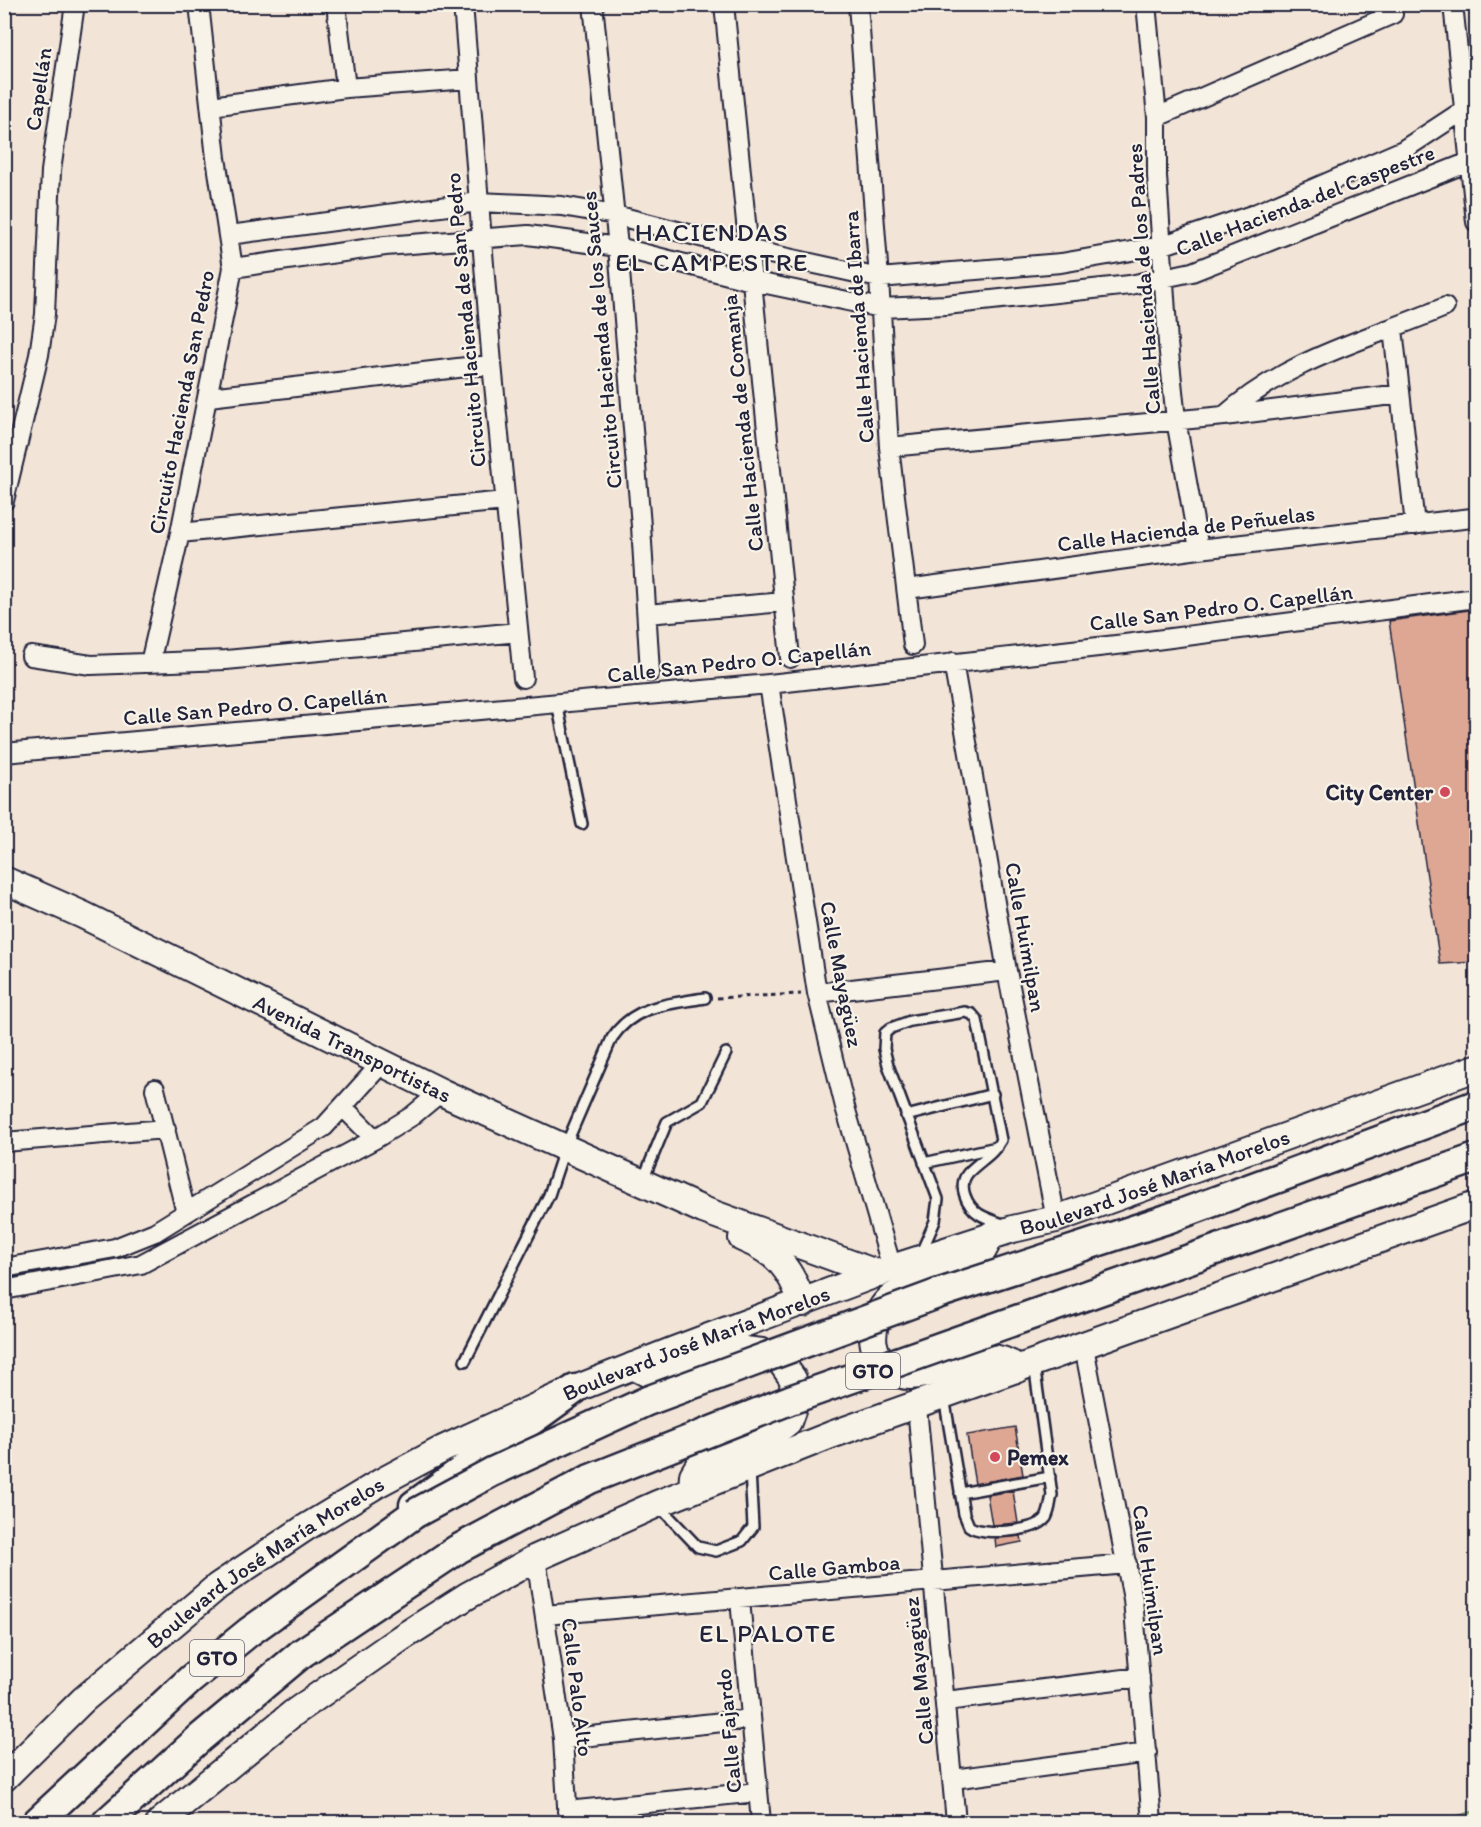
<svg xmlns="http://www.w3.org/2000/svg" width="1481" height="1827" font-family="Itim,sans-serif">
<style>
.green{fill:#badf9a;stroke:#6e806a;stroke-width:1.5}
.building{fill:#dda794;stroke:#22223b;stroke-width:1.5}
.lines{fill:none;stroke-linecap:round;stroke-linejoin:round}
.lane-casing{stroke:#22223b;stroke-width:14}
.street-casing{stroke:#22223b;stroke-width:22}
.secondary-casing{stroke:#22223b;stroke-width:30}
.primary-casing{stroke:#22223b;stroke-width:33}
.path{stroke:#22223b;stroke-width:3;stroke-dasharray:4.5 4.5;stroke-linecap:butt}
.lane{stroke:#f7f3e8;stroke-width:9}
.street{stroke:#f7f3e8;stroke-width:18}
.secondary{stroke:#f7f3e8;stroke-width:26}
.primary{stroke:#f7f3e8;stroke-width:28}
.primary-bridge-casing{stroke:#22223b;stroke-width:33;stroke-linecap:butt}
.primary-bridge{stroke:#f7f3e8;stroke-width:28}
.poi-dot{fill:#d1495b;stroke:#f7f3e8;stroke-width:2}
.labels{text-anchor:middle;stroke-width:4.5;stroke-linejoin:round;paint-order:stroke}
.shield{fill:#f7f3e8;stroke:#62616f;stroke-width:1.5}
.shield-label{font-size:21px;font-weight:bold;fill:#22223b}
.street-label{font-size:22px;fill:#22223b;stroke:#f7f3e8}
.poi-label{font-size:22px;font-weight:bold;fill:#22223b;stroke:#f7f3e8;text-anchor:end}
.quarter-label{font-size:26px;letter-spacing:1.5px;fill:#22223b;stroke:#f7f3e8}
</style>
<rect width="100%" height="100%" fill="#f2e4d7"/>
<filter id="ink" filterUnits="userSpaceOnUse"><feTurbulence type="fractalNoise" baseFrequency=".0167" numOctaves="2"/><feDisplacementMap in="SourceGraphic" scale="12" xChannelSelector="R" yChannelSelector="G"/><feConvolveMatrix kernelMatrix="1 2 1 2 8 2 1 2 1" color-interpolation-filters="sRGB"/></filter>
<g filter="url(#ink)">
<path class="green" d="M1476 1811V1822H1433Z"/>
<path class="building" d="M1476 609V962L1440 964 1389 621Z
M1015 1427 1023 1475 975 1484 967 1435Z
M1013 1491 1018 1523 992 1525 987 1495Z
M1021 1536 1022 1542 996 1547 995 1538Z"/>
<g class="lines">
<g class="lane-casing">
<path id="lane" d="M557 703 582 824
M906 1116 993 1094
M924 1163 997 1147
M643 1180 667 1122 702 1102 726 1053
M920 1255 935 1221 938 1199 888 1065 884 1049 885 1033 891 1028 910 1021 965 1012 972 1014 977 1020 1001 1140C993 1155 979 1161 968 1173 957 1186 967 1206 979 1214 987 1219 997 1222 1006 1225
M465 1361 549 1195 565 1147 612 1038C634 1005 668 1004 705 998
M944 1397 964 1514 969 1526C982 1536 1036 1532 1046 1518 1050 1511 1050 1503 1052 1495L1034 1364
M960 1493 1050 1477
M659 1506 698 1547 716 1551 742 1541 753 1527 750 1470"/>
</g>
<g class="street-casing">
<path id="street" d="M336 4 346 88
M463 4 492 364 523 678
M593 4 618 247 641 526 650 672
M724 4 790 658
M858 4 879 278 889 447 913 645
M1146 4 1157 117V176L1168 343 1176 420 1199 549
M1453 4 1476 222
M211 106 346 88 469 79
M1157 117 1393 14
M229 235 478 202 525 204 562 206 615 215 747 249 879 278 1061 263 1161 246 1252 215 1403 150 1464 110
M233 268 385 246 528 235 618 247 752 281 881 308 946 305 1130 285 1192 272 1469 162
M1393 329 1415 525
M209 397 492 364
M1224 416C1291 357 1365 341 1445 307
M889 447 1224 416 1400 394
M4 501 39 355 45 314 51 171 75 4
M180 533 505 501
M907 589 1199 549 1472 518
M647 614 784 602
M31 656 91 665 226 660 518 632
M953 662 1007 971 1056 1219
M150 663 180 533 233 268 216 158 199 4
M769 684 817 993 845 1107 892 1268
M4 753 769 684 1125 644 1476 598
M817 993 1007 971
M155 1089 186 1213
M344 1108 375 1139
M4 1142 166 1129
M4 1268 115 1248 155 1232 324 1127 382 1063
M4 1290 141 1264 375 1139 412 1116 441 1092
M1084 1347 1133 1599 1152 1822
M917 1407 956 1822
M536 1558 563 1739 568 1822
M740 1600 761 1822
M545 1615 1127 1564
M946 1701 1140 1677
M563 1739 751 1719
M953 1779 1147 1753
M567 1811 758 1792"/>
</g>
<g class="secondary-casing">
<g id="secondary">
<path id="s1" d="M4 880 83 915 441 1092 703 1210 879 1274"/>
<path d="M991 1235C985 1247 979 1261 967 1268 934 1288 887 1278 875 1324 872 1337 872 1347 880 1359 888 1369 896 1376 910 1376 946 1375 986 1341 1018 1369"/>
<path d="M742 1238C778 1253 789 1267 803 1303"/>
<path d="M633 1366 647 1373 664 1375 736 1349 762 1352 781 1362 793 1379 794 1405 788 1422 775 1432 702 1460 693 1475 692 1490"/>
<path id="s2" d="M4 1778 83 1700 218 1586 305 1528 381 1482 443 1449 575 1389 674 1350 892 1268 1013 1229 1056 1219 1476 1068"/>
<path d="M160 1822 292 1714 401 1638 467 1596 536 1558 657 1504 831 1435 1476 1205"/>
</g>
</g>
<g class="primary-casing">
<path id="primary" d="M414 1505 575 1389
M37 1822 191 1679 249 1632 414 1514
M107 1822 200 1738 302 1653"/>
</g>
<path class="path" d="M717 998 801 994"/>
<use href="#lane" class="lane"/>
<use href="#street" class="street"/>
<use href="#secondary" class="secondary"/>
<use href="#primary" class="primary"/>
<g class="primary-bridge-casing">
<path id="primary-bridge" d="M414 1514 492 1472 647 1401 937 1294 1167 1219 1476 1105
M302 1653 458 1549 590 1479 790 1400 1476 1158"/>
</g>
<use href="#primary-bridge" class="primary-bridge"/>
</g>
</g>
<g class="poi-dot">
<circle cx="1445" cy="792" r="6"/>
<circle cx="995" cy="1457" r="6"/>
</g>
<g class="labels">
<g class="shield">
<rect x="846" y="1353" width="54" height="36" rx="4.5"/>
<rect x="190" y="1640" width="54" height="36" rx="4.5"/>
</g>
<g class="shield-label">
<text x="873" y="1378">GTO</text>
<text x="217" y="1665">GTO</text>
</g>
<g class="street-label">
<text transform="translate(38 89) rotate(-82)" y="8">Capellán</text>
<text transform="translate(1305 200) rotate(-21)" y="8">Calle Hacienda del Caspestre</text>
<text transform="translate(1143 279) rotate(-94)" y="8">Calle Hacienda de los Padres</text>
<text transform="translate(465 320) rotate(-95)" y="8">Circuito Hacienda de San Pedro</text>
<text transform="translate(858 327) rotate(-94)" y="8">Calle Hacienda de Ibarra</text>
<text transform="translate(601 340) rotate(-95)" y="8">Circuito Hacienda de los Sauces</text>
<text transform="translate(181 402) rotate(-79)" y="8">Circuito Hacienda San Pedro</text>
<text transform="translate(742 423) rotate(-96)" y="8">Calle Hacienda de Comanja</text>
<text transform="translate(1186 528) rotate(-7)" y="8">Calle Hacienda de Peñuelas</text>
<text transform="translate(1221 607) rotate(-7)" y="8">Calle San Pedro O. Capellán</text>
<text transform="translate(739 661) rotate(-6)" y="8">Calle San Pedro O. Capellán</text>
<text transform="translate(255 706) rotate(-5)" y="8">Calle San Pedro O. Capellán</text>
<text transform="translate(1026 937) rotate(80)" y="8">Calle Huimilpan</text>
<text transform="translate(842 974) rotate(79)" y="8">Calle Mayagüez</text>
<text dy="8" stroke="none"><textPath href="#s1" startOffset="387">Avenida Transportistas</textPath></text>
<text dy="8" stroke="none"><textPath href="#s2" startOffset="1312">Boulevard José María Morelos</textPath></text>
<text dy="8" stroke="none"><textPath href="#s2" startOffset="826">Boulevard José María Morelos</textPath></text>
<text dy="8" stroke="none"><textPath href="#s2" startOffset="340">Boulevard José María Morelos</textPath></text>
<text transform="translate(834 1567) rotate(-5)" y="8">Calle Gamboa</text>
<text transform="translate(1151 1580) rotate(82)" y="8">Calle Huimilpan</text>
<text transform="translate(918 1671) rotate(-96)" y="8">Calle Mayagüez</text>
<text transform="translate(578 1687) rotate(83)" y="8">Calle Palo Alto</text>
<text transform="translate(728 1731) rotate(-95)" y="8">Calle Fajardo</text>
</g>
<g class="poi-label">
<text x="1433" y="800">City Center</text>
<text x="1007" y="1465" text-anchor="start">Pemex</text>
</g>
<g class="quarter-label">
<text x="712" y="241">HACIENDAS<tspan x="712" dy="30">EL CAMPESTRE</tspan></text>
<text x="768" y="1642">EL PALOTE</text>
</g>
</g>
<rect width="1481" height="1827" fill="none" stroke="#f7f3e8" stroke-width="24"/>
<rect x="12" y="12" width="1457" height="1803" fill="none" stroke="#22223b" stroke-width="2" filter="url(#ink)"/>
</svg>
